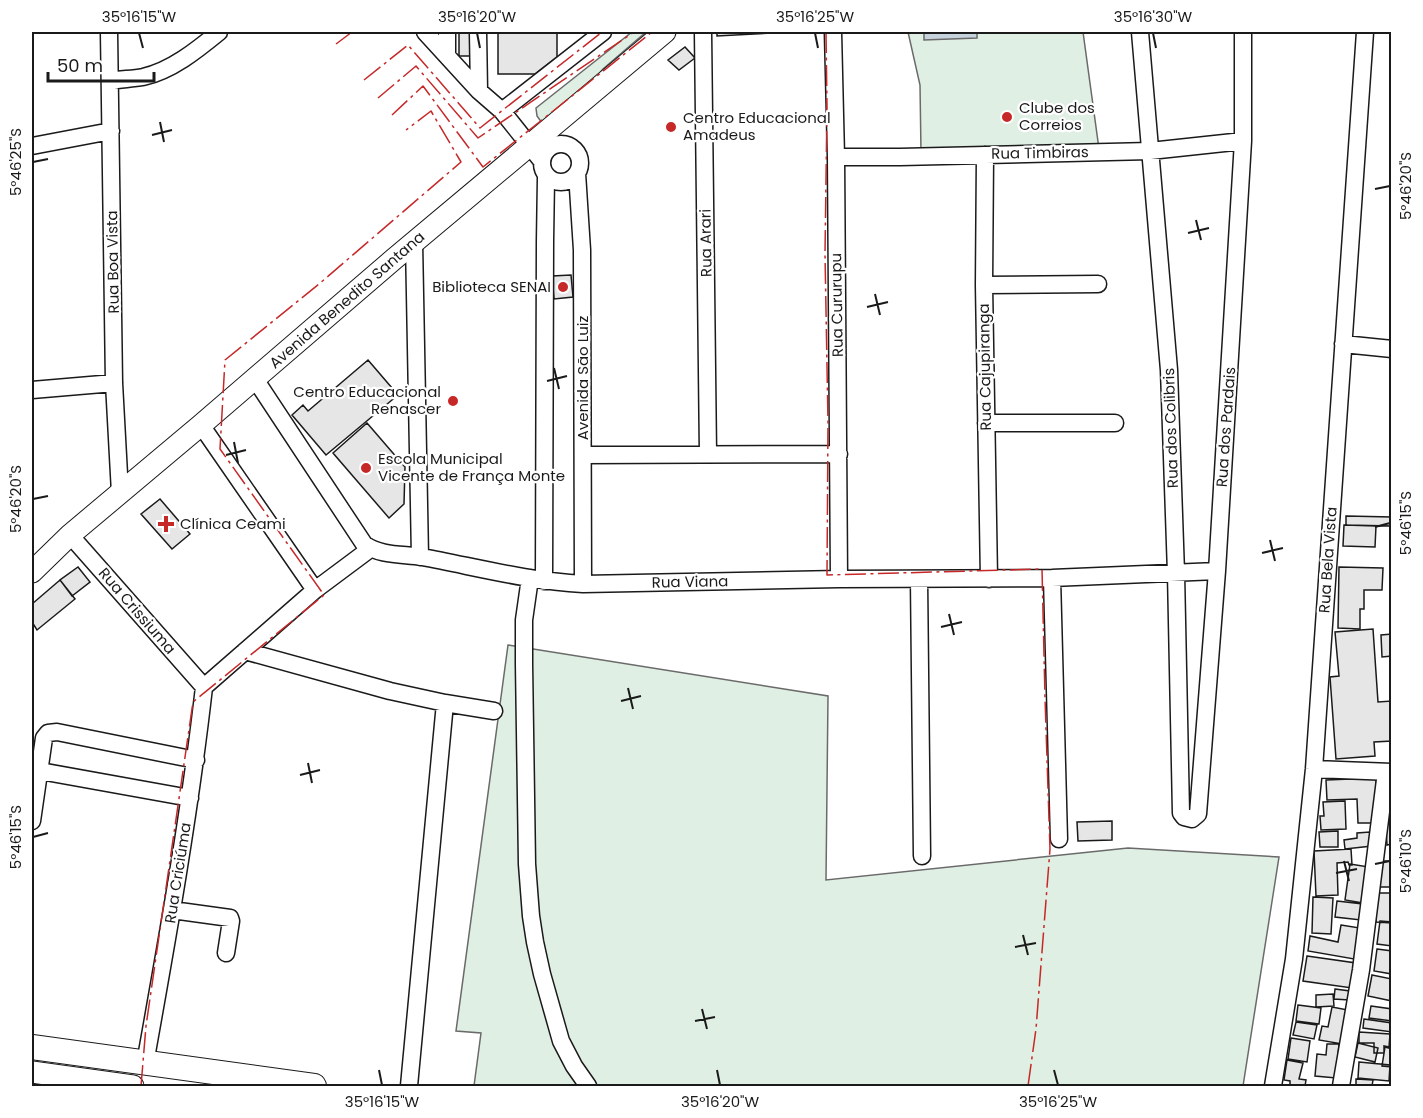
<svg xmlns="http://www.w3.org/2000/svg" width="1423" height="1118" font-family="Poppins,sans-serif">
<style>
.green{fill:#e0efe3;stroke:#6a6a6a;stroke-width:1.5}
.water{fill:#c6d2dc;stroke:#6a6a6a;stroke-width:1.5}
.building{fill:#e6e6e6;stroke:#1a1a1a;stroke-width:1.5}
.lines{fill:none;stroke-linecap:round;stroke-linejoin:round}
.minor-casing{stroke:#1a1a1a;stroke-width:19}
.major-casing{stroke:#1a1a1a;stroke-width:23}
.highway-casing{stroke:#1a1a1a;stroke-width:26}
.minor{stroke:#fff;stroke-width:16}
.major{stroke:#fff;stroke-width:21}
.highway{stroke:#fff;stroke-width:24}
.power{stroke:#c62828;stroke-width:1.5;stroke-dasharray:21 4.5 3 4.5;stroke-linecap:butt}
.ticks{fill:none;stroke:#1a1a1a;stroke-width:2}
.poi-dot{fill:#c62828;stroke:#fff;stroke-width:2}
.labels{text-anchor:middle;stroke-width:4.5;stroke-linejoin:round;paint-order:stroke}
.poi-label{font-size:15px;fill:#1a1a1a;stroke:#fff;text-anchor:start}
.street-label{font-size:15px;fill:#1a1a1a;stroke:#fff}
.neatline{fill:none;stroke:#1a1a1a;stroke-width:2}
.ticks-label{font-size:15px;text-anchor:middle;fill:#1a1a1a}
</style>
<rect width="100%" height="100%" fill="#fff"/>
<path class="green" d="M632 32H646L603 69 581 96 542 123 537 116 536 108Z
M908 32H1083L1099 149 921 152 920 85Z
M508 645 828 696 826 880 1128 848 1279 857 1243 1086H474L481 1033 456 1031Z"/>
<path class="water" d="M924 32H977V38L924 40Z"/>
<path class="building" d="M459 32H470V56H459Z
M498 32H557V57L535 74H498Z
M717 32H773V33L717 36Z
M685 47 695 58 679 70 668 60Z
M571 275 573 297 554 299 552 276Z
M368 360 398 395 326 455 292 415 303 405 308 411Z
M367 423 405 467 404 504 389 518 333 453Z
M160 499 190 534 172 549 141 514Z
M1346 516 1392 517V526L1346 525Z
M1344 525 1376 526 1375 547 1343 546Z
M78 567 90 582 72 596 60 580Z
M1339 567 1383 568 1382 590H1364V609H1360V629L1338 628Z
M60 580 75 599 37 630 32 622V604Z
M1373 629 1378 702 1392 701V741L1374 742 1375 756 1336 759 1330 677 1339 676 1335 632Z
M1392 634V656L1382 657 1381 635Z
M1376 778 1377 823H1358L1357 799 1327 800 1326 780Z
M1345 801 1346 829 1321 830 1320 816H1324L1323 802Z
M1392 812V844L1387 845 1385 813Z
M1112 821V840L1078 841 1077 822Z
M1338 831V847H1320L1319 832Z
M1370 832 1372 846 1345 849 1344 840 1357 838V833Z
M1351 849 1352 865H1349L1348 862 1337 863 1338 895 1316 896 1314 851Z
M1379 861H1392V887H1379Z
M1350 864 1369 867 1363 903 1345 900Z
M1376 893H1392V923L1376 922Z
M1313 897 1333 898 1331 934 1312 933Z
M1337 901 1363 904 1361 920 1335 917Z
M1380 921 1392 922V946L1377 944Z
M1341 925 1360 928 1354 959 1308 951 1310 936 1338 942Z
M1377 949 1392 951V974L1374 971Z
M1307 956 1356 963 1352 988 1303 981Z
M1372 975 1392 979V1001L1368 996Z
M1335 989 1350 991 1349 1000 1334 999Z
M1333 994 1334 1006 1316 1007V995Z
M1298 1005 1321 1008 1319 1024 1296 1021Z
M1371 1006 1392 1009V1021L1369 1018Z
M1332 1007 1348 1010 1342 1044 1319 1040 1322 1026 1328 1027Z
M1364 1019 1392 1023V1032L1363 1028Z
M1296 1022 1317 1025 1314 1039 1293 1035Z
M1359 1032 1390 1034 1389 1047 1384 1046V1053H1374V1043H1359Z
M1291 1038 1310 1041 1307 1062 1288 1059Z
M1358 1043 1378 1048 1375 1062 1355 1057Z
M1327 1044H1339L1336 1078 1315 1076 1317 1054 1326 1055Z
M1385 1047 1392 1049V1067L1382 1066Z
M1287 1060 1303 1063 1299 1079 1306 1080 1305 1086H1290V1081L1284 1080Z
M1359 1062 1390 1065 1389 1081 1358 1078Z
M1356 1079 1373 1080 1372 1086H1356Z"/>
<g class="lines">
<g class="minor-casing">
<path id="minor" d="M109 32 114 383 120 493
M425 32 479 91 502 111 541 160
M447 32V56
M478 32 479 91
M703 32 708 454
M833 32 836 157 839 579
M1140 32 1169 370 1176 573 1181 813 1184 817 1192 819 1198 814 1217 571 1243 141V32
M110 81C121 79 132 79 143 77 171 71 197 50 219 32
M502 111 603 32
M542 163a19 19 0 1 1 38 0a19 19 0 1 1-38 0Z
M32 146 111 131
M985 155 984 285 989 579
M836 157H900L1150 151 1243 141
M577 173 582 250 583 584
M414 242 420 557
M984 285 1098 284
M1343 344 1392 349
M255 379 364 544C380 556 403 554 422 557 476 567 528 581 583 584L839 579 1052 578 1217 571
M32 390 114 383
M986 423H1115
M201 425 315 590
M583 455 839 454
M70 535 204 687
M530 578 524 620V664L527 864 531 916 535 942 542 974 561 1041 574 1066 588 1086
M1052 578 1059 839
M919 579 922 856
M544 581 545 241 546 178
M245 651 390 691 445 703 494 711
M204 687 315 590 370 549
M1314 769 1392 772
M40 771 190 798
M32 821 44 738 48 733 57 732 196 760
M172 910 230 918 231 921 226 953
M146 1058C168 935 190 811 204 687
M409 1086 445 703
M1273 1086 1294 959 1314 769 1365 32
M1341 1086 1361 970 1386 772"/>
</g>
<g class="major-casing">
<path id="major" d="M32 572 70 535 201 425 394 259 665 32
M32 1072 133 1086"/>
</g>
<g class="highway-casing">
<path id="highway" d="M32 1047 314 1086"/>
</g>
<use href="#minor" class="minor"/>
<use href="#major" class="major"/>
<use href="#highway" class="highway"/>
<path class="power" d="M826 32 827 107 825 254 828 422 827 575 1042 569 1045 698 1050 849 1036 1029 1028 1086
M336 44 352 32
M364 80 408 45 480 128 602 32
M378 98 416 66 478 138 634 32
M392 115 423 86 483 167 652 32
M141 1086 146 1026 193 702 324 595 220 449 225 360 319 284 461 162 431 111 406 130"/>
</g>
<path class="ticks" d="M139 33 143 48M477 33 480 48M815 33 818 48M1153 33 1156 48M160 122 164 142M152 135 172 130M33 162 48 159M1375 189 1390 186M1196 220 1201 240M1188 233 1209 228M875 294 880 315M867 307 888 302M554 368 559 389M547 381 567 376M234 442 238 463M226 455 246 450M33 499 48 496M1375 527 1390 523M1270 540 1275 561M1262 553 1283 548M949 614 954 635M941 627 962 622M628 688 633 709M621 701 641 696M308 763 312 783M300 775 320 770M33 837 48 833M1344 861 1349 881M1375 864 1390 861M1336 873 1357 869M1023 935 1028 955M1015 947 1036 943M702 1009 707 1029M695 1021 715 1017M379 1070 382 1085M717 1070 720 1085M1054 1070 1058 1085"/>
<g class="poi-dot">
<circle cx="1007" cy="117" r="6"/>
<circle cx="671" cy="127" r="6"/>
<circle cx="563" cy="287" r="6"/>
<circle cx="453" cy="401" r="6"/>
<circle cx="366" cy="468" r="6"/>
<path d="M163 515h6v6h6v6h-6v6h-6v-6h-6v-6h6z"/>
</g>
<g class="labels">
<g class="poi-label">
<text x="1019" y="113">Clube dos<tspan x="1019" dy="17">Correios</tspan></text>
<text x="683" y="123">Centro Educacional<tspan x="683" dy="17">Amadeus</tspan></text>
<text x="551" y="292" text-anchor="end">Biblioteca SENAI</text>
<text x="441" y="397" text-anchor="end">Centro Educacional<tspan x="441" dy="17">Renascer</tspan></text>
<text x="378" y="464">Escola Municipal<tspan x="378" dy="17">Vicente de França Monte</tspan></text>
<text x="180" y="529">Clínica Ceami</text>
</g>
<g class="street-label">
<text transform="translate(1040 153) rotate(-1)" y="5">Rua Timbiras</text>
<text transform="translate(706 243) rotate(-91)" y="5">Rua Arari</text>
<text transform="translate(113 262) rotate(-91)" y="5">Rua Boa Vista</text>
<text transform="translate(347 300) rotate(-41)" y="5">Avenida Benedito Santana</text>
<text transform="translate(837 305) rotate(-91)" y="5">Rua Cururupu</text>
<text transform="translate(985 367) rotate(-91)" y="5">Rua Cajupiranga</text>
<text transform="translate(583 378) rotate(-90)" y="5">Avenida São Luiz</text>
<text transform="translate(1226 427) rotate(-86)" y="5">Rua dos Pardais</text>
<text transform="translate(1171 428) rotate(-92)" y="5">Rua dos Colibris</text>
<text transform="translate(1328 560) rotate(-86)" y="5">Rua Bela Vista</text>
<text transform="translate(690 582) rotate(-1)" y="5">Rua Viana</text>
<text transform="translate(137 611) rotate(49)" y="5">Rua Crissiuma</text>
<text transform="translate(178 873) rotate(-81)" y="5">Rua Criciúma</text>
</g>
</g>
<rect width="1423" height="1118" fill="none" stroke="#ffffff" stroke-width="66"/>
<path d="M48 72v9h106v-9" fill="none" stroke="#1a1a1a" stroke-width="3"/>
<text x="57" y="72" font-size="18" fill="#1a1a1a" stroke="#ffffff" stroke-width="4.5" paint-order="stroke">50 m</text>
<rect x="33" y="33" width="1357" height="1052" class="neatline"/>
<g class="ticks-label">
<text x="139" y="22">35°16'15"W</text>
<text x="477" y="22">35°16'20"W</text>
<text x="815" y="22">35°16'25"W</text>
<text x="1153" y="22">35°16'30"W</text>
<text transform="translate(16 162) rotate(-90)" y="5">5°46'25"S</text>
<text transform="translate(1406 186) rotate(-90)" y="5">5°46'20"S</text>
<text transform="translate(16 499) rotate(-90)" y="5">5°46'20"S</text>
<text transform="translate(1406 523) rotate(-90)" y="5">5°46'15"S</text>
<text transform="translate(16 837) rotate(-90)" y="5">5°46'15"S</text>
<text transform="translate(1406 861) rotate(-90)" y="5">5°46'10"S</text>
<text x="382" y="1107">35°16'15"W</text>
<text x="720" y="1107">35°16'20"W</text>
<text x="1058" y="1107">35°16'25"W</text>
</g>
</svg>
